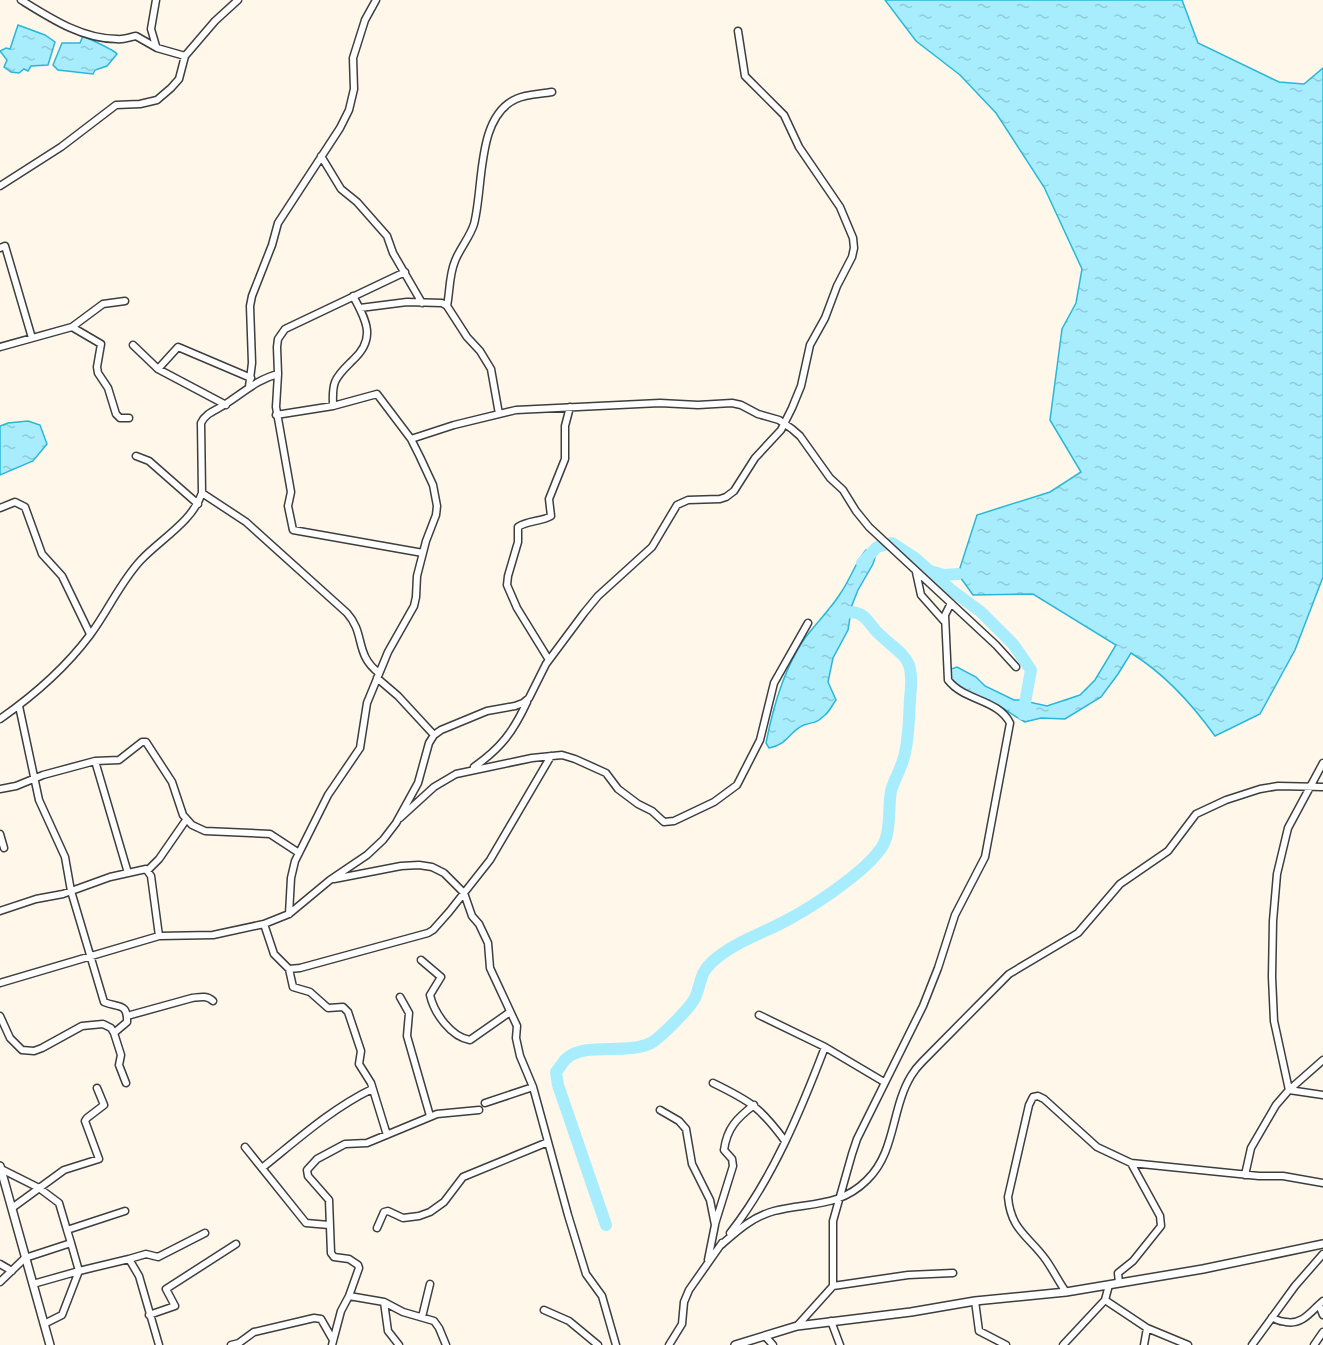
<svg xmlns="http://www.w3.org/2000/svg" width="1323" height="1345" font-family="Literata,serif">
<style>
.water{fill:url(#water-ripples);stroke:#28b7db;stroke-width:1.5}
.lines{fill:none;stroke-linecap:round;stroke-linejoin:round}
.river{stroke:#a8edfd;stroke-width:12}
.minor-casing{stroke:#3e3e3e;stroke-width:9}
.tertiary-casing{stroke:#3e3e3e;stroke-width:10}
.minor{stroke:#fff;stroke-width:6}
.tertiary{stroke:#fff;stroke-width:7}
</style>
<defs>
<pattern id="water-ripples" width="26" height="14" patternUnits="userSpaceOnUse" patternTransform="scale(1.5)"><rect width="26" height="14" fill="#a8edfd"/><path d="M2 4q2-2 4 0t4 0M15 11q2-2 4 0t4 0" fill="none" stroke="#8fcad8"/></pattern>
</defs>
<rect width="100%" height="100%" fill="#fff7ea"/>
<path class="water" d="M885 0H1182L1198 43 1279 82 1304 84 1323 68V577L1295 650 1260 714 1215 736C1192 704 1165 674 1131 653L1118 674 1101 697 1065 719 1041 718 1025 722C1015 717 1006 709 997 705 979 696 958 695 949 675L951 669 957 667 976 677 985 686 1014 700H1020L1047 706 1080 695 1095 680 1116 645 1033 594 973 595 958 574 977 515 1050 492 1081 472 1050 420 1062 329 1076 303 1082 269 1044 187 996 113 960 75 916 41Z
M18 25 45 35 55 42 48 65 31 66 28 71 24 69 19 73 11 72 4 67 7 60 0 51 6 48 10 49Z
M83 36C91 40 113 49 117 54L107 66 95 70 93 74 58 70 53 65 62 43H80Z
M28 421 40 425 47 444 33 461 0 475V426L8 423Z
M866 550 876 554 873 564 858 590 852 605 848 630 833 658 828 682 836 700C832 705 830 711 825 715 814 725 815 721 804 725 789 731 788 745 769 748L766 743C773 707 784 668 805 638 816 623 830 610 840 594 850 580 855 563 866 550Z"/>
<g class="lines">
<path class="river" d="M862 563 877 547 892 543 915 558 950 589 981 612 1013 644 1031 670 1023 714
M930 571 944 575 958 574
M606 1225 558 1085 556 1072C560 1068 563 1061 567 1058 585 1042 626 1055 651 1043 661 1037 690 1008 695 998 702 982 699 974 712 962 735 941 765 933 791 918 815 905 875 866 885 841 891 826 888 807 891 791 894 780 901 769 904 757 909 739 909 718 910 699 915 655 905 659 877 632 870 625 867 616 857 613 851 611 842 614 835 612"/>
<g class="minor-casing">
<path id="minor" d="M21 0C50 18 82 39 117 39 123 40 130 37 136 36L157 48 185 56
M156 0 151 29 156 46
M321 156 341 189 357 202 387 236 393 253 422 303
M0 186 61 147 116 105 140 104 157 100 171 88 179 79 185 56 215 21 238 0
M0 248 5 246 32 338
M405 272 285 329 278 339 277 347 278 374 276 407 291 492 288 506 293 530 423 553
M447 306C450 291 449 275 455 261 460 248 470 237 474 224 484 186 476 117 516 99 526 94 541 94 552 92
M360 308 407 302 442 303 447 306 467 337 480 351 491 369 499 414
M72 327 101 344 97 367 98 373 108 388 116 414 120 418H129
M133 345 158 369 226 405
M0 347 72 327 103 304 125 301
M158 369 178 347 251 378
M249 387 252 363 250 306 252 296 272 245 278 223 340 128 349 110 354 89 353 58 365 20 376 0
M333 406C333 398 332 390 335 382 338 374 346 367 353 360 376 339 367 321 353 296
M276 415 333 406 377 394 411 439 420 457 433 485 437 506 436 515 426 541 417 576 416 597 414 606 388 652 367 703 360 748 328 795 295 861 291 878 289 914
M411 439 454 425 516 410 660 403 698 405 732 403 741 405 758 414 779 420 792 429 800 436 830 478 843 490 856 511 869 527 996 645 1016 667
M136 456 149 461 198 504
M202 493 246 522 347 613C366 634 354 654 379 673
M0 508 15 502 25 507 42 554 62 576 90 634
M916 572 921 595 944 621
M549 660 517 608 507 585 508 576 518 542V527C528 520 541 522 551 516L549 499 565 459V426L570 407
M377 678 398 696 434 735
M19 706 39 800 65 857 71 891 104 1002C117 1008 128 1002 127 1022L114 1033
M0 719C33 696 66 667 90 635 108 611 121 581 141 560 162 538 192 522 202 493L201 423C206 412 218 410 227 403 244 392 258 379 278 374
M95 761 128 873
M474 767C501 748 513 732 527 702
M0 789 16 786 43 775 95 761 119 760 142 742H146L172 782 183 815 192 825 205 831 270 834 299 853
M400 818 434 787 456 774 532 758 562 755 575 759 606 773 618 789 638 804 652 811 664 822 674 821 714 802 737 785 760 740 774 683 808 623
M0 834 4 848
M148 870 159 859 186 820
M334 879 401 866 419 865 432 867 444 873 464 893 472 916 479 924 488 943 490 968 517 1026 516 1038 520 1056 533 1087
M0 911 36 899 63 894 110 877 146 869 151 876 159 936
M264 924 274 954 289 969 300 968 428 933 433 930 449 912 490 860 551 756
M421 960 441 977 430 995C434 1013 451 1037 470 1040L510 1012
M289 969 293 987 310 992 328 1008 343 1007 348 1012 361 1051 359 1064 371 1083 387 1135
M0 983 159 936 213 935 264 924 289 914 330 880 367 855 383 840 396 823 418 783 429 743 434 735 441 730 487 711 515 706 523 703 529 698 546 664 584 613 598 596 652 547 677 505 688 500 720 499 726 497 734 491 755 458 781 430 792 408 801 386 810 345 825 318 837 286 852 257 854 248 853 238 840 207 799 147 784 115 745 76 738 31
M400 997 409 1013 407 1036 430 1116
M759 1015 825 1047 884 1082
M0 1016 10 1038 22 1050 34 1051 42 1048 82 1026 103 1024 111 1028 114 1033 121 1055 119 1065 126 1083
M127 1016 192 998C200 997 207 995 213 1001
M713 1083C750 1101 760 1107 785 1141
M1289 1090 1274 1021 1272 977 1273 921 1277 874 1288 828 1323 763
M1289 1090 1323 1095
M485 1103 533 1087 568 1215 586 1274 602 1296 616 1345
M660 1110 679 1121 686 1129 692 1164 710 1200 715 1225 708 1260
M245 1147 306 1223 329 1225
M262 1168C297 1140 331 1109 372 1089
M1 1169 39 1188 59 1203 67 1230
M1245 1175 1251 1148 1276 1105 1289 1090 1323 1060
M12 1208 64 1170 99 1159 85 1121 87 1118 104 1105 97 1088
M715 1224 733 1166 732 1159 724 1150C727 1128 737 1118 754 1105
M377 1228 384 1212 388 1211 403 1218 419 1216 430 1212 444 1202 463 1177 548 1142
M730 1233C772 1180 801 1110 825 1047
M721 1245C737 1231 752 1217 774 1211 809 1202 839 1208 867 1180 896 1152 891 1109 911 1076 914 1071 918 1066 922 1062L1009 974 1078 933 1120 884 1168 851 1196 814 1226 800 1260 789 1278 786 1323 787
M0 1264 12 1271
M0 1282 25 1258 71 1243 67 1230 125 1211
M1119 1283 1118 1273 1133 1261 1161 1226 1160 1216 1131 1163
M33 1284 79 1271 71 1243
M1109 1285 1105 1300 1147 1328 1144 1345
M833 1286 908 1275 953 1273
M1066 1292C1059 1282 1053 1270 1046 1260 1029 1236 1011 1231 1008 1197L1029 1105 1033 1097 1038 1096 1044 1099 1097 1147 1131 1163 1259 1176H1283L1323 1183
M349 1296 384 1302 403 1312 434 1321 439 1328 446 1345
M975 1301 979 1331 1006 1345
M384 1302 388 1331 399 1345
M1319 1305 1323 1315
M544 1310 569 1321 598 1345
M149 1315 175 1306 166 1289 236 1244
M422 1317 430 1284
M1272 1317C1277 1321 1280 1321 1286 1322 1303 1325 1311 1311 1323 1301
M831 1321 840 1345
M44 1324 62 1315 79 1271 129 1259
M797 1326 833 1286V1221L852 1154 857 1139 923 1006 938 968 955 915 985 857 1010 723C998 699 964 701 948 680L945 615 951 603
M1147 1328 1188 1345
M765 1336 773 1345
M159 1345 139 1276 129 1259 146 1254 158 1257 205 1233
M231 1345 239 1343 254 1332 314 1318 321 1319 333 1340
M332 1345 341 1311 349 1296 359 1268 358 1265 349 1259 334 1257 331 1253 329 1200 308 1176 307 1170 317 1159 345 1144 367 1143 437 1114 479 1110
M669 1345 682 1324 684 1302 689 1290 722 1243
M1063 1345 1105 1300
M1252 1345 1295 1286 1323 1254
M1314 1345 1323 1332"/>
</g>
<g class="tertiary-casing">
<path id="tertiary" d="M0 1166 50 1345
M735 1345 797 1326 911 1312 975 1301 1066 1292 1203 1269 1323 1244"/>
</g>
<use href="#minor" class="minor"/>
<use href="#tertiary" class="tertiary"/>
</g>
</svg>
